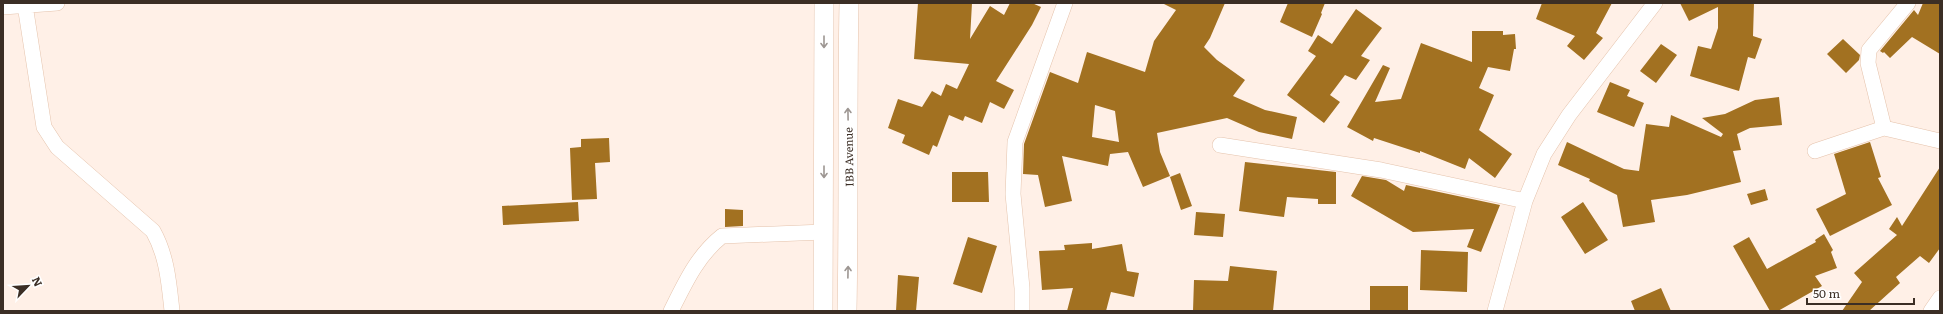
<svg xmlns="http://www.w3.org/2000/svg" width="1943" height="314" font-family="Literata,serif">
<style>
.building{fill:#a27121;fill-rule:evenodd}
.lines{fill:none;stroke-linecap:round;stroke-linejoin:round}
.minor-casing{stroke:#e5c3ac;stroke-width:16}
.major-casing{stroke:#e5c3ac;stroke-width:20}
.minor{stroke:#fff;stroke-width:15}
.major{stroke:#fff;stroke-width:19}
.oneway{stroke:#9d9692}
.labels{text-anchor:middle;stroke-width:3;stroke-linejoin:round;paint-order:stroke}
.street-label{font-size:11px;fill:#3b2e25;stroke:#fff}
</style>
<rect width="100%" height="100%" fill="#fff0e7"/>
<path class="building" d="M918 3H972L970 39 990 6 1004 15 1010 3H1032L1041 7 1032 25 996 81 1014 90 1004 109 990 102 982 123 965 116 963 121 949 115 937 147 933 145 929 155 902 143 905 135 888 128 898 99 922 107 932 91 941 96 946 84 957 89 969 64 914 59Z
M1162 3H1225L1210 38 1204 47 1217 60 1245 80 1233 96 1265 110 1297 117 1292 139 1259 132 1227 118 1157 133 1160 152 1170 176 1143 187 1128 152 1110 154 1108 166 1062 156 1072 201 1045 207 1038 175 1023 174 1024 144 1050 72 1078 83 1087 52 1145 72 1154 41 1176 10ZM1095 105 1115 111 1119 142 1092 137Z
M1288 3H1325L1321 13 1322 14 1312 37 1280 22Z
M1542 3H1612L1596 33 1603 38 1584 60 1567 46 1575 36 1536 19Z
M1680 3H1754L1753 36 1762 39 1755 59 1748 57 1739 91 1690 76 1698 46 1711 49 1718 28V7L1689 21Z
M1923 3H1940V54L1912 37 1890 58 1884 52 1883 53 1880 51 1914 10 1918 15Z
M1356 9 1382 28 1361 56 1370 60 1356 80 1345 75 1330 95 1340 102 1324 123 1287 95 1316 56 1308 51 1318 35 1332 44Z
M1472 31H1503V35L1515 34 1516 49H1514L1510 71 1488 67 1479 88 1494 95 1479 130 1512 154 1495 178 1469 158 1465 169 1420 151V153L1374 138 1373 141 1347 127 1383 65 1390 68 1375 102 1401 99 1421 43 1472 62Z
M1843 39 1860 55 1859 60 1846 73 1827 54Z
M1661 44 1677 55 1656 83 1640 71Z
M1610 82 1630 90 1627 96 1644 103 1634 127 1597 112Z
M1779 97 1782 125 1750 128 1737 134 1741 150 1733 151 1741 182 1687 195 1651 200 1655 222 1623 227 1617 195 1589 181 1590 179 1558 165 1567 142 1624 169 1639 171 1646 124 1669 127 1671 115 1721 137 1723 134 1702 118 1725 114 1755 100Z
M609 138 610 162 595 163 597 199 572 200 570 148 581 147V139Z
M1870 142 1881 177 1878 178 1892 205 1830 236 1816 209 1846 194 1834 154Z
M1245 162 1336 172V204H1318V199L1287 197 1284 217 1239 211Z
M1940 167V248L1929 263 1920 256 1896 277 1900 283 1869 311H1842L1862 282 1854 273 1897 235 1889 229 1897 217 1902 226Z
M952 172H988L989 202H952Z
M1180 173 1192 206 1181 210 1170 177Z
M1362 176 1386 180 1404 191 1406 185 1500 205 1481 252 1467 247 1474 229 1413 232 1351 196Z
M1765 189 1768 200 1751 205 1747 194Z
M578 202 579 221 503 225 502 206Z
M1583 202 1608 240 1585 254 1561 217Z
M725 209 743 210V226L725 227Z
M1196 212 1225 214 1223 237 1194 235Z
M1824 234 1833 250 1831 252 1837 268 1815 276 1822 286 1778 311H1770L1733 246 1749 237 1767 269 1816 242 1815 240Z
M968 237 997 246 982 293 953 284Z
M1092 243V249L1122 244 1127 271 1139 273 1134 297 1111 292 1106 311H1067L1073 288 1042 290 1039 251 1065 250 1064 245Z
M1421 250 1468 252 1467 292 1420 290Z
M1230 266 1277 271 1273 311H1193L1194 280 1228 281Z
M898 275 919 277 916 311H896Z
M1370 286H1408V311H1370Z
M1661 288 1671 311H1635L1631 301Z"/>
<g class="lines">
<g class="minor-casing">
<path id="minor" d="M25 5 44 127 57 147 153 231C167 256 169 283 172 311
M3 7 57 3
M1884 128 1868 63 1869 50 1908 3
M1220 145 1381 170 1525 201
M1815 151 1884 128 1940 141
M671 311C685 283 697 256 722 236L824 232
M1022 311V288L1013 194 1015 142 1065 3
M1495 311 1525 201 1544 154 1569 115 1655 3
M1931 311 1940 298"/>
</g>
<g class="major-casing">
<path id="major" d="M823 311 824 3
M847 311C849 208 847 106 849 3"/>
</g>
<use href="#minor" class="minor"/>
<use href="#major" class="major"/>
</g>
<defs><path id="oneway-shaft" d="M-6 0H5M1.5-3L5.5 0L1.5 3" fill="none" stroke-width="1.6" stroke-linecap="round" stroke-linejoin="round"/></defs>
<g class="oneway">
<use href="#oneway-shaft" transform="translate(824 42) rotate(90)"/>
<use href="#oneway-shaft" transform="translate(848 114) rotate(-91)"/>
<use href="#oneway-shaft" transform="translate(824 172) rotate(90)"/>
<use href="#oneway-shaft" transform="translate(848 272) rotate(-89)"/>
</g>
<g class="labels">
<g class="street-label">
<text transform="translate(849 157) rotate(-91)" y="4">IBB Avenue</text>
</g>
</g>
<rect width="1943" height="314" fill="none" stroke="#3b2e25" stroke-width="8"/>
<g transform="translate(28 286) rotate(65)" stroke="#ffffff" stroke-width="3" paint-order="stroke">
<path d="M0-3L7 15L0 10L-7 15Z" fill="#3b2e25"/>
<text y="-6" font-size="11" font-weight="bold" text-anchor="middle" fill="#3b2e25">N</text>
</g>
<path d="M1807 298v6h107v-6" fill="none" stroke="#3b2e25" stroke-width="2"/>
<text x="1813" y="298" font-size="12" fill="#3b2e25" stroke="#ffffff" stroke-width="3" paint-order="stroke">50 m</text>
</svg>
